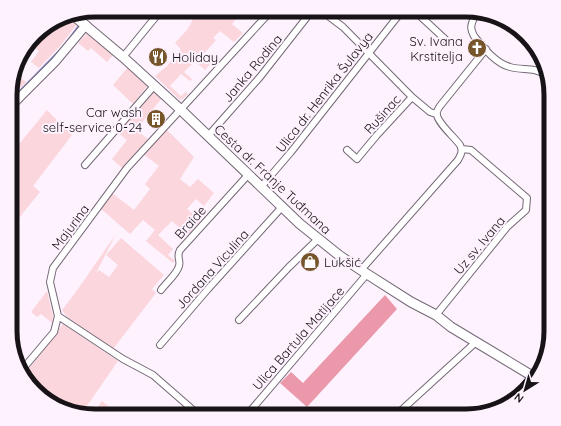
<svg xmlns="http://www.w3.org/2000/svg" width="561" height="426" font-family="Quicksand,sans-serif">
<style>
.green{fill:#fcd6dd}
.forest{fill:#eb98aa}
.water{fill:#8a91d6}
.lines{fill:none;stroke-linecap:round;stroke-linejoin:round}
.stream{stroke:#8a91d6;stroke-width:2}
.minor-casing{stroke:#736875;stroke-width:8}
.tertiary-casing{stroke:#736875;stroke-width:10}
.secondary-casing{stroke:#736875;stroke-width:11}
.minor{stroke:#fff;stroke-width:6}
.tertiary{stroke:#fff;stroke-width:8}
.secondary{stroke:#fff;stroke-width:9}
.labels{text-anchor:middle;stroke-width:4;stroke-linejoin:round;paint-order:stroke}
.poi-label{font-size:13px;fill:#171317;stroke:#fdf2fe;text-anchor:end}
.street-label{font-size:13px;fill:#171317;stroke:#fdf2fe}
.rim{fill:none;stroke:#171317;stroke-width:5}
</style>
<rect width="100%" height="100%" fill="#fdf2fe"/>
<path class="green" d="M191 13H241L232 24 243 33 234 42 220 31 213 38 216 40 202 56 211 63 205 70 195 61 184 72 192 79 190 81 181 74 170 86 181 96 186 92 188 94 183 99 180 100 155 76 167 66 181 49 175 43C182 35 193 26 193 15Z
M66 16 77 24 61 45 39 68 31 62 39 51 29 43 39 31Z
M89 31 114 54 107 62 91 48 88 51 78 43Z
M128 67 148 85 133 104 113 85Z
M15 73 26 82 11 97V84Z
M153 91 162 98 136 130 148 139 123 169 112 159 127 140 117 132Z
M47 110 72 135 33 186 40 192 10 229 11 147 20 143Z
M166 129 194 157 180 179 190 187 198 179 214 193 204 206 196 199 187 209 201 221 188 235 172 221 158 235 173 249 168 255 175 261 173 263 146 241 155 230 143 220 130 234 100 208 112 193 134 210 150 189 145 184 159 166 143 154Z
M116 234 96 273 99 270 109 277 118 265 106 255 121 238 164 275 152 289 156 293 113 349 67 317 62 310 78 289Z
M47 291 53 316 52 323 41 314 37 317 31 312Z
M63 324 118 361 82 413 39 395 24 375Z
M102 401 120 416H91Z
M184 407 194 416H177Z"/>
<path class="forest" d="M385 295 397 309 307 407 280 383 291 372 303 383Z"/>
<path class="water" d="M513 27 522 31 539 54 525 42Z"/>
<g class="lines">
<path class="stream" d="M11 100 63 47 80 24"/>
<g class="minor-casing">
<path id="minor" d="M410 11 419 15 446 40
M323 12 343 27 412 97
M476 12C473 23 468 25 474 36 483 47 495 63 510 67 524 71 532 66 546 75
M123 57 158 14
M208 136 260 77 311 12
M347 150 357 159 377 135 412 97 430 112 436 114
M85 165 154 86
M261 187 291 152 402 11H403
M361 270 458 160C461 155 463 151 460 145 455 138 438 123 437 115 436 111 438 109 440 106L486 49
M161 290C166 283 177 274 179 266 181 260 176 257 180 250L248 175
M436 315 507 227 526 210 527 198 471 150 462 149
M58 316 123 359 153 375 200 416
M239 320 289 267 318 239
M160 345 208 289 282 207
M21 371 54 332 58 316 50 282 53 268 127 168 270 12
M246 416 367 274
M395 416 476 342"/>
</g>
<g class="tertiary-casing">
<path id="tertiary" d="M11 106 55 62 86 25"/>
</g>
<g class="secondary-casing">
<path id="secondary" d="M73 15 123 57 180 109 300 224 340 256 367 274 411 302 436 315 451 327 534 377"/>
</g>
<use href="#minor" class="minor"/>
<use href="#tertiary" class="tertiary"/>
<use href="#secondary" class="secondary"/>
</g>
<defs>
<g id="church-disc" transform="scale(1)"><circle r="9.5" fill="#76552b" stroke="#fdf2fe"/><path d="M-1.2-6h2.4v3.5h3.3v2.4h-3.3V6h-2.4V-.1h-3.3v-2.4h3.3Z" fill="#fff"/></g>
<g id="restaurant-disc" transform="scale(1)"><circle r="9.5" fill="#76552b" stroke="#fdf2fe"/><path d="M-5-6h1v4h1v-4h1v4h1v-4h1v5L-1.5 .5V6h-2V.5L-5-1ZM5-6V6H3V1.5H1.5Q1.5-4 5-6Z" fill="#fff"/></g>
<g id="building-disc" transform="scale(1)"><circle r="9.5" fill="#76552b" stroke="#fdf2fe"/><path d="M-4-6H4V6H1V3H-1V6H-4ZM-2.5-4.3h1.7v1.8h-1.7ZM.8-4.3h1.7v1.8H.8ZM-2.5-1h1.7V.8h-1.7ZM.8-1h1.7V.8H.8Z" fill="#fff"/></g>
<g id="shop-disc" transform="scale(1)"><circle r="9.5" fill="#76552b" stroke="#fdf2fe"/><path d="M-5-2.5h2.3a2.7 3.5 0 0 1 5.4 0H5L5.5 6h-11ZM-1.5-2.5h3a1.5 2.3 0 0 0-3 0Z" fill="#fff"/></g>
</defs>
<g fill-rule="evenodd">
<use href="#church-disc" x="477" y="48"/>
<use href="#restaurant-disc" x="158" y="57"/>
<use href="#building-disc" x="156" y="119"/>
<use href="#shop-disc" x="310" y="262"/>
</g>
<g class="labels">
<g class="poi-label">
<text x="463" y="46">Sv. Ivana<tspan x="463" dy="15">Krstitelja</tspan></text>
<text x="172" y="62" text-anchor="start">Holiday</text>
<text x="142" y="117">Car wash<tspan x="142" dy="15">self-service 0-24</tspan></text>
<text x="324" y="267" text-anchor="start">Lukšić</text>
</g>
<g class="street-label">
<text transform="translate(252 68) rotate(-50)" y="5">Janka Rodina</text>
<text transform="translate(324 92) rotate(-52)" y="5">Ulica dr. Henrika Šulavya</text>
<text transform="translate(382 114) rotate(-48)" y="5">Rušinac</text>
<text transform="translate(273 179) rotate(43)" y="5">Cesta dr. Franje Tuđmana</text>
<text transform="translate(190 222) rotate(-48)" y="5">Braide</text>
<text transform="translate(70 227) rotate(-53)" y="5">Majurina</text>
<text transform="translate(479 245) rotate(-50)" y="5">Uz sv. Ivana</text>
<text transform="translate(212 269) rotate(-48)" y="5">Jordana Viculina</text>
<text transform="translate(298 338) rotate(-49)" y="5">Ulica Bartula Matijace</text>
</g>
</g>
<path d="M0 0H561V426H0ZM95 17H466A78 78 0 0 1 544 95V331A78 78 0 0 1 466 409H95A78 78 0 0 1 17 331V95A78 78 0 0 1 95 17Z" fill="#fdf2fe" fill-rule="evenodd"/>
<path class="rim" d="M95 17H466A78 78 0 0 1 544 95V331A78 78 0 0 1 466 409H95A78 78 0 0 1 17 331V95A78 78 0 0 1 95 17Z"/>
<g transform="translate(525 390) rotate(217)" stroke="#fdf2fe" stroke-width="3" paint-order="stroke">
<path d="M0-3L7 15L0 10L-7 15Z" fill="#171317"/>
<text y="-6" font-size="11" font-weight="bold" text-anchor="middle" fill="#171317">N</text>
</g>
</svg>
